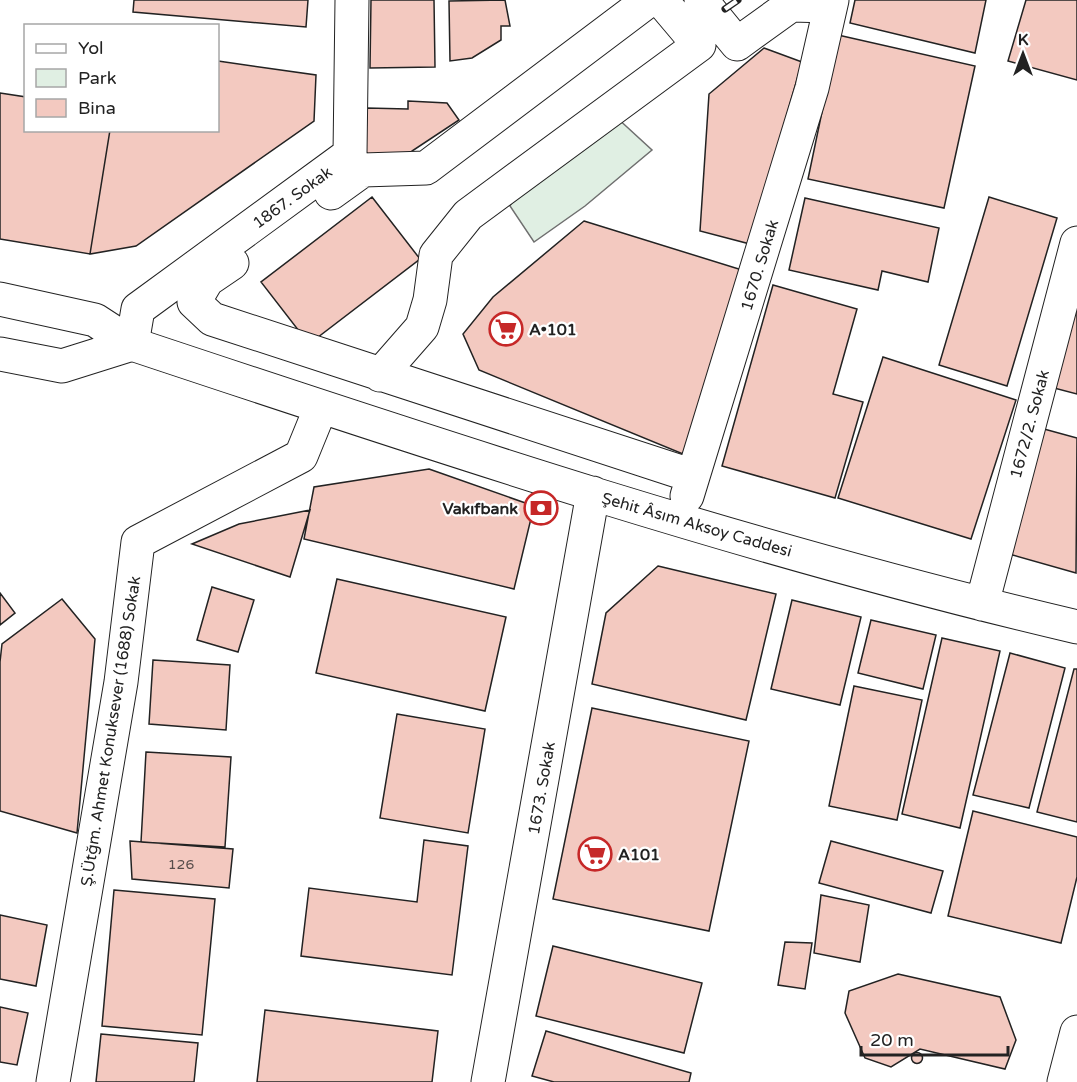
<svg xmlns="http://www.w3.org/2000/svg" width="1077" height="1082" font-family="'Varela Round',sans-serif">
<style>
.green{fill:#e0efe3;stroke:#6f6f6f;stroke-width:1.5}
.building{fill:#f3c9c0;stroke:#222;stroke-width:1.5}
.lines{fill:none;stroke-linecap:round;stroke-linejoin:round}
.minor-casing{stroke:#222;stroke-width:35}
.major-casing{stroke:#222;stroke-width:35}
.minor{stroke:#fff;stroke-width:33}
.major{stroke:#fff;stroke-width:33}
.rail-casing{stroke:#222;stroke-width:7}
.rail{stroke:#fff;stroke-width:4.5;stroke-dasharray:14;stroke-linecap:butt}
.labels{text-anchor:middle;stroke-width:4.5;stroke-linejoin:round;paint-order:stroke}
.number-label{font-size:14px;fill:#564c4a}
.street-label{font-size:16px;fill:#222;stroke:#fff}
.poi-label{font-size:16px;font-weight:bold;fill:#222;stroke:#fff;text-anchor:start}
</style>
<rect width="100%" height="100%" fill="#fff"/>
<path class="green" d="M615 116 652 150 585 206 534 242 510 206 522 183Z"/>
<path class="building" d="M134 0H308L306 27 133 12Z
M371 0H434L435 67 370 68Z
M505 0 510 26H501V40L472 58 450 61 449 1Z
M855 0H986L975 53 850 23Z
M1026 0H1077V80L1008 61Z
M838 35 975 66 944 208 808 179Z
M764 48 802 62 750 244 700 231 709 94Z
M218 61 316 75 314 121 136 246 90 254 110 130H218Z
M0 93 26 97V130H110L90 254 0 239Z
M408 101 447 103 459 120 412 151 409 161H365L367 108 408 109Z
M372 197 420 259 309 344 261 282Z
M989 197 1057 218 1007 386 939 365Z
M805 198 939 228 928 282 882 271 878 290 789 270Z
M584 221 742 270 683 454 479 370 463 334 493 297Z
M773 285 857 309 833 394 863 402 835 498 722 466Z
M1077 301V394L1054 388Z
M883 357 1016 400 971 539 838 498Z
M1044 429 1077 438 1076 573 1009 554Z
M429 469 534 506 514 589 304 539 314 487Z
M310 510 290 577 192 544 239 524Z
M658 566 776 594 746 720 592 684 606 613Z
M337 579 506 617 485 711 316 673Z
M212 587 254 600 238 652 197 640Z
M0 593 15 613 0 625Z
M62 599 95 639 77 833 0 811V662L2 644Z
M792 600 861 617 840 705 771 689Z
M871 620 936 635 923 689 858 673Z
M942 638 1000 651 960 828 902 814Z
M1010 653 1065 668 1029 808 973 795Z
M153 660 230 665 226 730 149 724Z
M1074 669H1077V822L1037 812Z
M854 686 922 700 897 820 829 806Z
M592 708 749 741 709 931 553 899Z
M397 714 485 729 468 833 380 818Z
M146 752 231 757 225 847 141 842Z
M973 811 1077 837V877L1061 943 948 916Z
M424 840 468 846 452 975 301 956 309 888 417 902Z
M130 841 233 849 229 888 132 879Z
M831 841 943 871 931 913 819 883Z
M114 890 215 899 202 1035 102 1026Z
M821 895 869 905 860 962 814 953Z
M0 915 47 925 36 986 0 979Z
M785 942 812 943 805 989 778 985Z
M553 946 702 983 684 1053 536 1016Z
M898 974 1000 997 1016 1040 1005 1069 920 1049 891 1067 865 1058 845 1013 849 991Z
M0 1007 28 1013 17 1065 0 1062Z
M265 1010 438 1031 432 1082H257Z
M546 1031 691 1073 689 1082H554L532 1076Z
M101 1034 198 1043 194 1082H96Z
M911.5 1058a5.5 5.5 0 1 1 11 0a5.5 5.5 0 1 1-11 0Z"/>
<g class="lines">
<g class="minor-casing">
<path id="minor" d="M352 0 350 154 138 309 132 344C444 448 757 552 1077 627
M701 0 737 44 791 5 830 6
M331 193 363 170 426 168 649 0
M232 263 207 280 194 302 212 319 693 476
M380 375 422 327 430 300 436 255 468 215 699 45 661 0
M687 496 812 88 832 0
M982 604 1077 243
M53 1082 121 682 138 542 301 456 321 407
M488 1082 593 493
M1064 1082 1077 1032"/>
</g>
<g class="major-casing">
<path id="major" d="M0 299 95 320 132 344
M0 354 62 366 132 344"/>
</g>
<use href="#minor" class="minor"/>
<use href="#major" class="major"/>
<g class="rail-casing">
<path id="rail" d="M725 9 738 0"/>
</g>
<use href="#rail" class="rail"/>
</g>
<defs>
<g id="supermarket-ring" transform="scale(1.725)"><circle r="9.5" fill="#fff" stroke="#c62828" stroke-width="1.5"/><path d="M-6-5.5h2.5l.6 2H6L4.5 2H-2.5L-4.4-4H-6ZM-1.5 3.2a1.3 1.3 0 1 0 .1 0ZM3 3.2a1.3 1.3 0 1 0 .1 0Z" fill="#c62828"/></g>
<g id="bank-ring" transform="scale(1.725)"><circle r="9.5" fill="#fff" stroke="#c62828" stroke-width="1.5"/><path d="M-6-4H6V4H-6ZM0-2.3a2.3 2.3 0 1 0 0 4.6a2.3 2.3 0 1 0 0-4.6Z" fill="#c62828"/></g>
</defs>
<g fill-rule="evenodd">
<use href="#supermarket-ring" x="506" y="329"/>
<use href="#bank-ring" x="541" y="508"/>
<use href="#supermarket-ring" x="595" y="854"/>
</g>
<g class="labels">
<g class="number-label">
<text x="181" y="869">126</text>
</g>
<g class="street-label">
<text transform="translate(292 197) rotate(-36)" y="6">1867. Sokak</text>
<text transform="translate(759 265) rotate(-73)" y="6">1670. Sokak</text>
<text transform="translate(1029 424) rotate(-75)" y="6">1672/2. Sokak</text>
<text transform="translate(697 524) rotate(16)" y="6">Şehit Âsım Aksoy Caddesi</text>
<text transform="translate(110 731) rotate(-81)" y="6">Ş.Ütğm. Ahmet Konuksever (1688) Sokak</text>
<text transform="translate(541 788) rotate(-80)" y="6">1673. Sokak</text>
</g>
<g class="poi-label">
<text x="529" y="335">A•101</text>
<text x="518" y="514" text-anchor="end">Vakıfbank</text>
<text x="618" y="860">A101</text>
</g>
</g>
<rect x="24" y="24" width="195" height="108" fill="#ffffff" stroke="#a7a7a7" stroke-width="1.5"/>
<rect x="36" y="44" width="30" height="9" fill="#ffffff" stroke="#a7a7a7" stroke-width="1.5"/>
<text x="78" y="54" font-size="18" fill="#222222">Yol</text>
<rect x="36" y="69" width="30" height="18" fill="#e0efe3" stroke="#a7a7a7" stroke-width="1.5"/>
<text x="78" y="84" font-size="18" fill="#222222">Park</text>
<rect x="36" y="99" width="30" height="18" fill="#f3c9c0" stroke="#a7a7a7" stroke-width="1.5"/>
<text x="78" y="114" font-size="18" fill="#222222">Bina</text>
<g transform="translate(1023 54)" stroke="#ffffff" stroke-width="4.5" paint-order="stroke">
<path d="M0-4.5L10 22L0 15L-10 22Z" fill="#222222"/>
<text y="-9" font-size="16" font-weight="bold" text-anchor="middle" fill="#222222">K</text>
</g>
<path d="M861 1046v9h147v-9" fill="none" stroke="#222222" stroke-width="3"/>
<text x="870" y="1046" font-size="18" fill="#222222" stroke="#ffffff" stroke-width="4.5" paint-order="stroke">20 m</text>
</svg>
